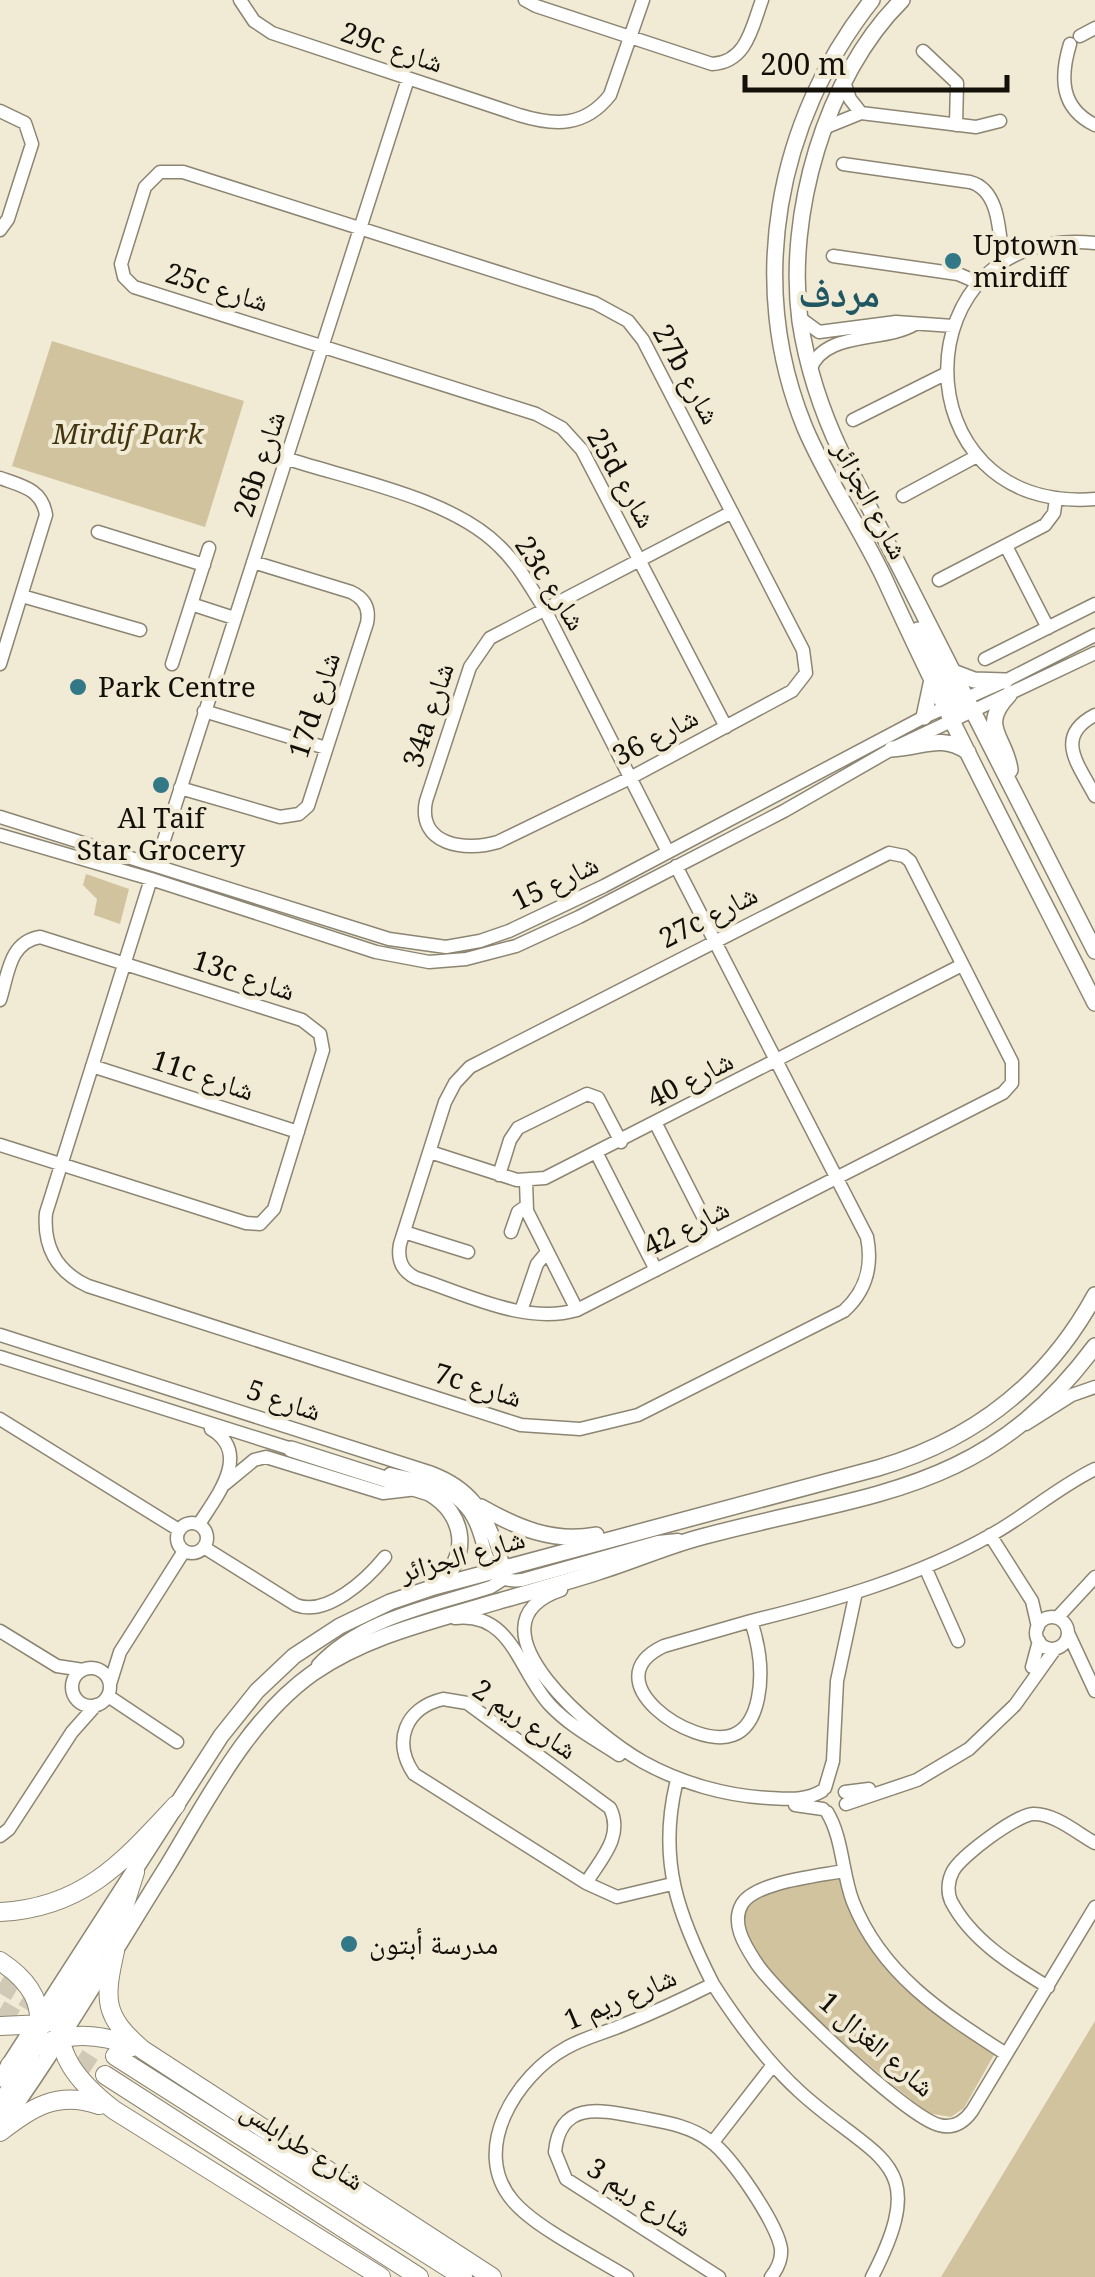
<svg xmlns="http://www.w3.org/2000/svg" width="1095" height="2277" font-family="'Noto Serif','Noto Naskh Arabic',serif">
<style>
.green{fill:#d1c39e}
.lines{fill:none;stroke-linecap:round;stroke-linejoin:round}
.highway-tunnel{stroke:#d0c9b6;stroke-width:18;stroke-dasharray:18 9;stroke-linecap:butt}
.minor-casing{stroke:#8c8572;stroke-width:15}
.major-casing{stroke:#8c8572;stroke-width:18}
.highway-casing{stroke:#8c8572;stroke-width:20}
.minor{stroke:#fff;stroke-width:12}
.major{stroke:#fff;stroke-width:15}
.highway{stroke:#fff;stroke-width:18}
.poi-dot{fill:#337886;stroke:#f1ead5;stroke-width:4}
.labels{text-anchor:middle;stroke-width:8;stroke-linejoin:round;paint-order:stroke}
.street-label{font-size:28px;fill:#121009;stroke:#f1ead5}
.poi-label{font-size:28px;fill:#121009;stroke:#f1ead5;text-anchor:start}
.park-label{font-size:28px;font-style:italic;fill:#41340f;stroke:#f1ead5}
.district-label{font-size:38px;font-weight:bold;fill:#205762;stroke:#f1ead5}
</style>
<rect width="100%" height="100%" fill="#f1ead5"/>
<path class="green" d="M52 341 244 401 205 527 12 466Z
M86 874 129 889 120 924 94 915 97 899 83 885Z
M838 1876 872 1944 995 2053 964 2108 951 2117 927 2113C890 2081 735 1962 742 1914 743 1908 749 1899 752 1893Z
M1095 2021V2277H941Z"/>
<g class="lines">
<path class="highway-tunnel" d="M0 1983 43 2009
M0 2009 34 2029
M55 2043 105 2075"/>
<g class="minor-casing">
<path id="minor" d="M240 0 254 21 272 33 519 115C555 126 585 127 610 95L643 0
M525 0 536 6 712 64C747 62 752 27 762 0
M1080 36 1095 28
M1070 44C1060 77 1060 108 1095 125
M923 51 957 83 956 125
M844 82 850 99 861 113
M0 111 25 123 32 144 8 219 0 230
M824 128 861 113 976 127 1000 121
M843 164 970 182C1001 190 999 236 1003 262
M1095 243C900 222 896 515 1095 499
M833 256 958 274 979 283
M800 318 819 332 896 322 953 326
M810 370C824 330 884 343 915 324
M853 420 945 374
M288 459C353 480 451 498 499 546 518 564 530 586 544 608L668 852
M0 478C22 486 42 489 46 515L0 664
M903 496 977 456
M98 532 204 565
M1006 546 1048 628
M939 580 1045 525 1054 513 1056 499
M22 596 140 630
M191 604 234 618
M985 659 1095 604
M172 664 209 548
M204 711 326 748
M1095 715C1053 737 1079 765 1095 796
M726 727 582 450 562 428 536 414 134 287 124 277 121 264 145 187 160 172H183L595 303 628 321 643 340 803 650 806 673 792 691 630 778 498 842C465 852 417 845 426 801L470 667 490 638 732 512
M180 788 280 817 299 814 308 806 367 623C370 608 364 598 351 592L253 562
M0 817 389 939 446 947 480 941 509 931 604 886 924 717 1005 681 1095 635
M0 835 151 879 376 952 429 962 466 959 516 946 579 917 784 811 892 749 1095 653
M889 853 904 856 910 861 1012 1062V1083L1003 1093 577 1310C525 1325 466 1294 416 1278 402 1271 397 1260 400 1244L445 1102 455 1083 470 1067Z
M156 865 408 79
M151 879 46 1213C43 1247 57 1272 88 1286L521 1425 580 1429 638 1415 844 1311C866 1291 873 1267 867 1237L676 866
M0 1000C8 975 9 942 40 937L302 1020 320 1034 323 1050 274 1209 260 1224 246 1223 0 1145
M92 1066 298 1132
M656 1124 715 1240
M430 1152 517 1180 545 1178 962 965
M597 1154 656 1270
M499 1175 510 1140 518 1128 587 1094 598 1098 621 1142
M526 1181 527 1211 577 1310
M404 1232 468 1252
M511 1232 518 1212 525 1207
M521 1311 537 1264 547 1252
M0 1335 432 1473C471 1488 485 1511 498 1549 502 1561 506 1568 502 1580L491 1587C432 1606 362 1618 318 1665
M0 1357 298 1451
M0 1419 179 1530
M1026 1424 1072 1395 1095 1387
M390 1474C415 1480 443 1484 462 1503 493 1532 475 1586 522 1580L658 1542 678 1540
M225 1484 254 1460 266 1457 383 1493 417 1489
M177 1538a15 15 0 1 1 30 0a15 15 0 1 1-30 0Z
M199 1524C217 1496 252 1453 211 1429
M990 1535 1032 1601 1038 1627
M205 1548 296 1605C327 1617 367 1579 385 1557
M925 1567 958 1641
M561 1590C458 1625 600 1738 643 1762 681 1783 726 1796 769 1798 788 1799 805 1801 822 1791
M1036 1633a16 16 0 1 1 32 0a16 16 0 1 1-32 0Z
M455 1618C512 1611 519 1672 550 1705 571 1727 595 1739 619 1755
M1057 1618 1095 1577
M751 1621C759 1645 763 1673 758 1698 755 1713 749 1729 733 1735 693 1750 591 1680 664 1646Z
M751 1621C833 1601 917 1577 991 1535 1027 1515 1058 1487 1095 1469
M0 1631 57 1666 83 1670
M1069 1635 1095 1691
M1032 1667 1039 1641
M72 1687a19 19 0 1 1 38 0a19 19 0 1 1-38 0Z
M110 1684 120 1652 184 1551
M108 1696 177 1742
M443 1699 467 1703 610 1808C624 1836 601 1859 586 1883L414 1774C392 1742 405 1708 443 1699Z
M676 1784C658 1861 678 1915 713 1984
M825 1788 833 1761 837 1681 856 1592
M845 1792 869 1789
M846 1804 917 1780 969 1749 1015 1705 1055 1649
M795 1805 823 1809
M827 1812C843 1838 842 1874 853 1902 882 1975 944 2014 1006 2054
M0 1836 9 1829 72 1732 96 1705
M843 1871C818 1876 755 1882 742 1904 731 1923 744 1944 755 1961 774 1992 907 2117 939 2125 953 2129 964 2122 972 2111L1095 1907
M586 1883 617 1897 672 1884
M1048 1987C1012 1965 971 1940 951 1901 947 1892 948 1880 953 1871 961 1856 1016 1815 1033 1814 1054 1813 1077 1833 1095 1843
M713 2142 773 2065
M627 2277C595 2257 536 2228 513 2201 469 2150 517 2075 566 2048 583 2038 604 2033 623 2025 653 2013 683 1999 713 1984 738 2023 766 2061 800 2092 877 2162 933 2159 872 2277
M719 2277 566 2179 555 2152C560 2100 601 2110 638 2117 663 2122 689 2125 710 2141 731 2155 778 2225 781 2249 782 2260 778 2268 771 2277"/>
</g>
<g class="major-casing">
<path id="major" d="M872 0C776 121 746 284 805 428 828 482 862 530 886 582 951 725 1024 863 1095 1003
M902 0C825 76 786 215 800 321 807 367 821 410 841 452L1095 951
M918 630 963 710
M953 672 974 680 1005 681
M1009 695C978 727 1006 737 1010 770
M924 717 931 684
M892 749C921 748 941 733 968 752
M291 1449 429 1493C466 1514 471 1558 437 1584
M481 1507C518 1528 553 1543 596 1535
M0 2079 221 1736 257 1691 294 1656 340 1626 390 1602 434 1587 878 1468C974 1440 1047 1383 1095 1295
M0 2127C60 2043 113 1953 168 1865 208 1799 248 1719 313 1673 368 1635 433 1621 496 1602 530 1592 564 1583 598 1572 634 1561 669 1545 705 1536 869 1492 984 1495 1095 1346"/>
</g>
<g class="highway-casing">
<path id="highway" d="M135 1872 125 1904 62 2006C50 2052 80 2084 114 2110L381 2277
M0 1912C83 1908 123 1862 176 1805
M115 1951C104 2000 103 2016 143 2050L492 2277
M0 1961C67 2005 35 2053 0 2105
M0 2026 44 2024 78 2007
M115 2056 463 2277
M10 2065C47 2033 88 2028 133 2047
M105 2075 419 2277
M0 2132C32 2108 57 2090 99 2105"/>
</g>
<use href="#minor" class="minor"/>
<use href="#major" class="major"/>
<use href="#highway" class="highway"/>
</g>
<g class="poi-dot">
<circle cx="953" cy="261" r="10"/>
<circle cx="78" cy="687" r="10"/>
<circle cx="161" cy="785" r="10"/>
<circle cx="349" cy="1944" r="10"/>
</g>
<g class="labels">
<g class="street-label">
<text transform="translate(392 47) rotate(18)" y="10">29c شارع</text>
<text transform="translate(217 287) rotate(17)" y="10">25c شارع</text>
<text transform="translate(687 374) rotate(61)" y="10">27b شارع</text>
<text transform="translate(259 464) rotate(-72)" y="10">26b شارع</text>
<text transform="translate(622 478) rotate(60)" y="10">25d شارع</text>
<text transform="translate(871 500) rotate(62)" y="10">شارع الجزائر</text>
<text transform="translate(551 583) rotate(57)" y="10">23c شارع</text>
<text transform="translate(314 705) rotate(-72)" y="10">17d شارع</text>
<text transform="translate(428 715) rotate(-72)" y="10">34a شارع</text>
<text transform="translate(655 736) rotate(-28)" y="10">شارع 36</text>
<text transform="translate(555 882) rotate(-26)" y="10">شارع 15</text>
<text transform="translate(708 916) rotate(-27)" y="10">27c شارع</text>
<text transform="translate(244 975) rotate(18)" y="10">13c شارع</text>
<text transform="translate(203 1075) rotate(18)" y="10">11c شارع</text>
<text transform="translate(690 1079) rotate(-27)" y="10">شارع 40</text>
<text transform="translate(686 1227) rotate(-27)" y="10">شارع 42</text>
<text transform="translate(478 1385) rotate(17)" y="10">7c شارع</text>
<text transform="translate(284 1400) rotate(18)" y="10">شارع 5</text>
<text transform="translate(462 1555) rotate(-16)" y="10">شارع الجزائر</text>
<text transform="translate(525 1719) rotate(34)" y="10">شارع ريم 2</text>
<text transform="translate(620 1998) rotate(-23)" y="10">شارع ريم 1</text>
<text transform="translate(877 2044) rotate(41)" y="10">شارع الغزال 1</text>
<text transform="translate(303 2145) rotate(33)" y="10">شارع طرابلس</text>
<text transform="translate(640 2197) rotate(33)" y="10">شارع ريم 3</text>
</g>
<g class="poi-label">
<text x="973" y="255">Uptown<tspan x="973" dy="32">mirdiff</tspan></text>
<text x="98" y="697">Park Centre</text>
<text x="161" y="828" text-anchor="middle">Al Taif<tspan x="161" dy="32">Star Grocery</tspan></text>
<text x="369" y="1954">مدرسة أبتون</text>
</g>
<g class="park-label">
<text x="128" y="444">Mirdif Park</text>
</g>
<g class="district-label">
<text x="839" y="307">مردف</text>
</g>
</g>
<path d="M745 75v15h262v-15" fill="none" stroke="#121009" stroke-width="5"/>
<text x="760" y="75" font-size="30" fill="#121009" stroke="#f1ead5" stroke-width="8" paint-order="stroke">200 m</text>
</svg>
